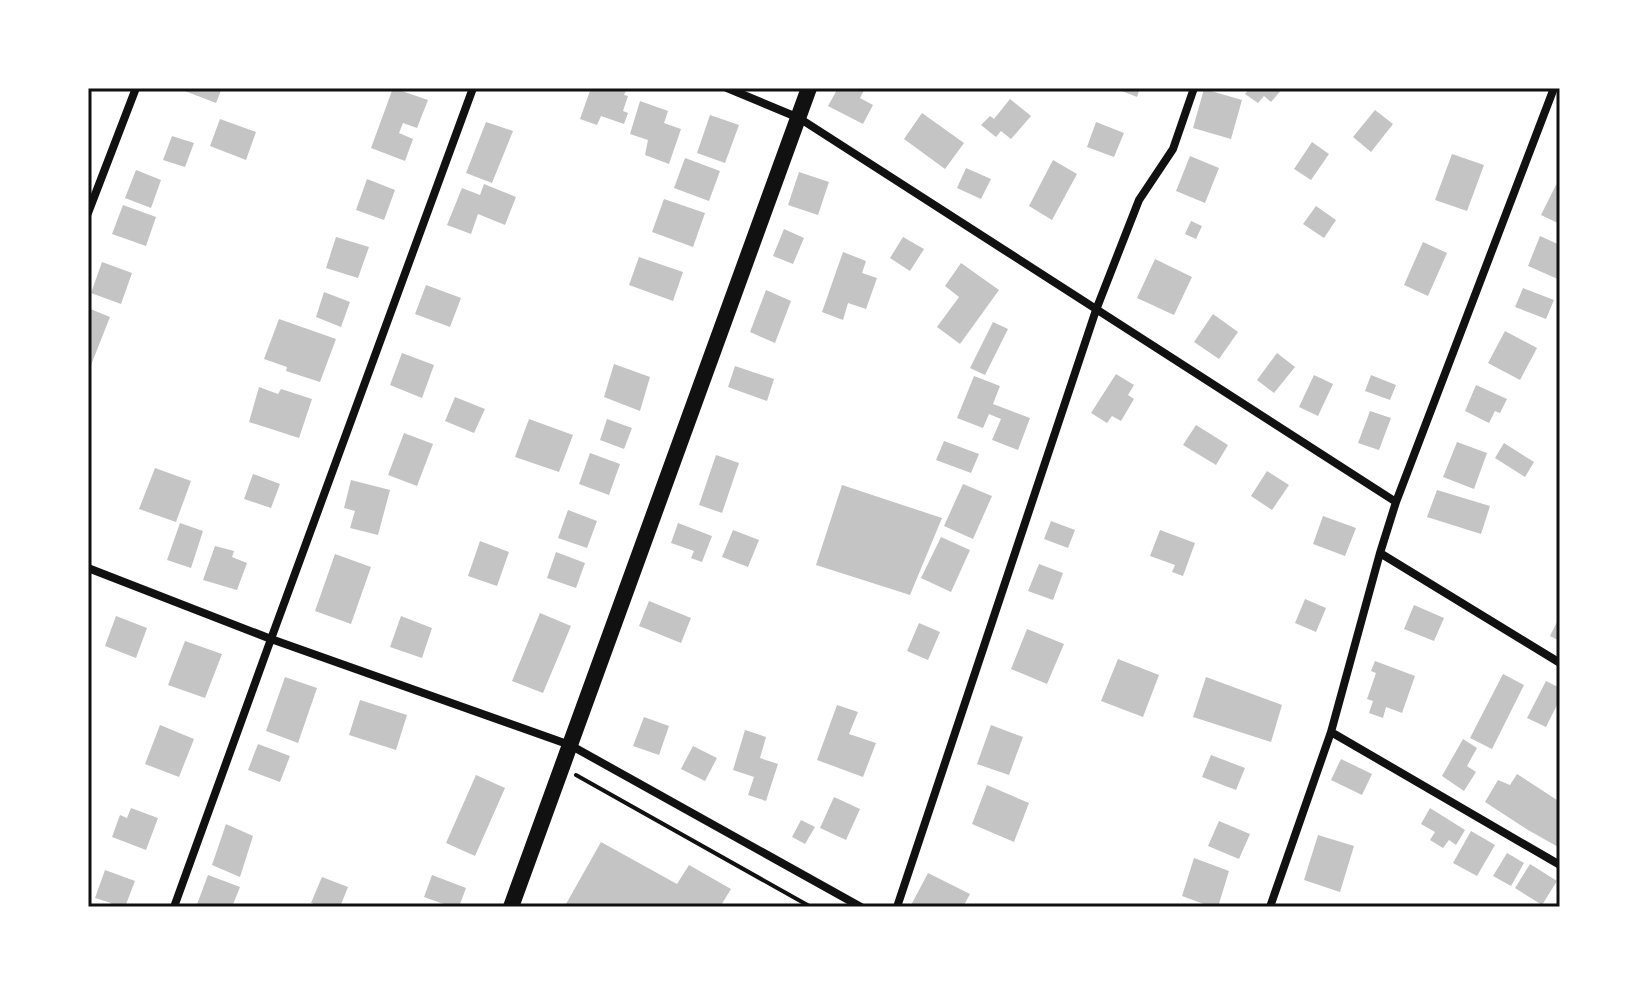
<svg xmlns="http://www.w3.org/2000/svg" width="1648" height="995" font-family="Helvetica,sans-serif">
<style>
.building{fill:#c4c4c4}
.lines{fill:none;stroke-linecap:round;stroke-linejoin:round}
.path{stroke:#111;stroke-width:4}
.minor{stroke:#111;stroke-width:8}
.secondary{stroke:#111;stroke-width:16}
.neatline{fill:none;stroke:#111;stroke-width:3}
</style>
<rect width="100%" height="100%" fill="#fff"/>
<path class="building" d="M177 88H222L216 103Z
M393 88 428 100 417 128 403 123 399 133 413 139 405 161 371 148Z
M591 88H627L624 95 628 96 623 111 628 113 624 124 601 116 597 125 580 119Z
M838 88H865L860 98 873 105 863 124 828 106Z
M1114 88H1140L1137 97Z
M1250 88H1283L1271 102 1264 96 1258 103 1245 94Z
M1204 89 1242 100 1231 139 1193 128Z
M1010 99 1031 116 1011 139 1001 131 996 137 981 125 990 116 994 119Z
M640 101 668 111 664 123 681 129 669 164 645 155 648 140 630 134Z
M1375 110 1393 124 1371 152 1353 137Z
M922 113 964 143 945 169 904 139Z
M710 115 739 125 725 163 697 153Z
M220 119 256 132 246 160 210 146Z
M486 122 513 131 492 183 466 173Z
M1096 122 1124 133 1114 157 1087 147Z
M172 136 194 143 185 167 163 160Z
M1312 142 1329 154 1311 180 1294 169Z
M1452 154 1484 165 1467 211 1435 200Z
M1190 156 1219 168 1205 203 1176 191Z
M685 158 720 171 709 201 674 188Z
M1053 160 1077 174 1052 220 1029 206Z
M966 168 991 179 981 199 957 188Z
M136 170 161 180 151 208 125 198Z
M799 172 829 182 818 215 788 205Z
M367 179 395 190 384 220 356 210Z
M484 184 516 197 505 225 478 214 471 234 447 225 462 188 480 195Z
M1556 185 1560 187V224L1541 215Z
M664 199 705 213 693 247 652 232Z
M123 205 156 217 146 246 112 234Z
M1316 206 1336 220 1324 238 1303 224Z
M1191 221 1202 226 1196 239 1185 234Z
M784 229 804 238 793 264 773 256Z
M1540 236 1560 245V280L1528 266Z
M336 237 369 247 358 278 326 268Z
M903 237 924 249 910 271 890 258Z
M1423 242 1447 253 1428 296 1404 285Z
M843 252 866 261 862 273 877 278 866 309 848 303 843 320 822 312Z
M639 257 683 272 673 301 629 285Z
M1155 259 1192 277 1174 315 1137 298Z
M102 262 132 273 121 304 91 293Z
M961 263 999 290 960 344 937 327 959 297 945 286Z
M426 285 461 298 450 327 415 314Z
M1523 288 1554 300 1546 319 1515 307Z
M766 290 791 301 775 343 750 332Z
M324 292 350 302 341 327 316 317Z
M88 308 110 317 91 365 88 364Z
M1213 314 1238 332 1219 359 1194 342Z
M279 319 336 339 320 382 286 371 287 367 264 359Z
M993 322 1008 329 985 375 970 368Z
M1505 331 1537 348 1520 380 1488 363Z
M402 353 434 365 422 398 390 385Z
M1277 353 1295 367 1274 393 1257 380Z
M614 364 650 377 640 411 604 397Z
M735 366 774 379 767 401 728 387Z
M1116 374 1134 385 1128 395 1134 399 1121 421 1112 416 1107 423 1091 413Z
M1314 375 1333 384 1318 416 1299 407Z
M1371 375 1396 385 1390 400 1365 391Z
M974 376 1000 386 993 404 1030 418 1018 450 992 440 1001 419 989 414 983 428 957 418Z
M1476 385 1507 399 1500 413 1495 411 1489 423 1465 411Z
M259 387 278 394 281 389 312 399 299 438 249 422Z
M455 397 485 409 474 433 445 421Z
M1370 411 1391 418 1379 450 1358 443Z
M529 419 573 435 559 472 515 457Z
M607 419 632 428 624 449 600 440Z
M1196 425 1228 445 1216 465 1183 445Z
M404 433 433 444 417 486 388 475Z
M944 441 979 454 971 473 936 460Z
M1457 442 1487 453 1474 489 1443 477Z
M1504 443 1534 462 1525 477 1495 458Z
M590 453 620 464 609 495 579 484Z
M716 455 739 463 722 513 699 505Z
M155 468 191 481 176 522 139 509Z
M1267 471 1289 485 1272 510 1251 496Z
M253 474 280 484 271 508 244 499Z
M351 480 390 490 378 535 350 528 355 511 344 508Z
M963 484 992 496 973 539 944 526Z
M842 485 942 518 910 595 816 565Z
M1437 490 1490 506 1481 534 1427 517Z
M568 510 597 521 587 548 558 538Z
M1323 516 1356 528 1345 556 1313 544Z
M1051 521 1075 530 1068 548 1044 539Z
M180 523 203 531 191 568 167 560Z
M678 523 712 536 702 562 691 558 694 551 671 543Z
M733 530 759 540 748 567 722 557Z
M1160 530 1195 543 1183 576 1172 572 1175 565 1150 556Z
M941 537 970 550 951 592 921 578Z
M480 541 509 552 497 586 468 576Z
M215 546 234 551 232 557 247 563 237 590 203 580Z
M556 552 585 563 576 588 547 578Z
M335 554 371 567 351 624 315 611Z
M1039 564 1063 573 1053 600 1028 591Z
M1305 599 1326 608 1316 632 1295 623Z
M649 601 691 618 681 643 639 626Z
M1414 605 1444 618 1434 641 1404 629Z
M540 613 571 626 543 693 512 681Z
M116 616 147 628 136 658 105 646Z
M401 616 432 628 422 658 390 647Z
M1560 616V641L1550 636Z
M919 623 940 632 928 660 907 651Z
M1027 629 1064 644 1047 684 1011 669Z
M185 641 222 654 205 698 168 685Z
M1118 659 1159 675 1143 717 1101 701Z
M1375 661 1415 676 1402 713 1386 707 1383 718 1369 713 1373 701 1367 699 1376 673 1371 671Z
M1503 674 1524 685 1492 749 1470 738Z
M285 677 317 688 298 743 266 731Z
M1206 677 1282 705 1271 742 1193 717Z
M1546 681 1560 688V699L1546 727 1527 718Z
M360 700 407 715 396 750 349 735Z
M837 705 858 712 849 734 876 743 863 777 817 760Z
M644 717 669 726 659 755 633 746Z
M160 725 194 739 179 777 145 764Z
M991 725 1023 737 1009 775 977 764Z
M745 730 766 737 760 758 778 764 766 801 748 795 754 777 733 770Z
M1463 739 1477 748 1467 766 1476 772 1464 791 1442 776Z
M258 744 290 756 280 782 248 770Z
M693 746 717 758 705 781 681 769Z
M1211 755 1245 768 1236 790 1202 777Z
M1341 759 1372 774 1362 795 1331 780Z
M1517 774 1560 802V848L1528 830 1485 802 1498 780 1510 785Z
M476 775 505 788 475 856 446 843Z
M987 785 1029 803 1014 842 972 824Z
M834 797 860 809 846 840 820 828Z
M131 808 158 818 146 850 112 837 120 815 127 818Z
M1430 808 1465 830 1456 845 1449 840 1443 848 1430 840 1435 832 1421 824Z
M801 820 815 827 805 844 792 837Z
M1219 821 1250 834 1239 859 1208 846Z
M226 824 253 836 240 877 212 865Z
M1471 831 1495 845 1477 876 1453 863Z
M1318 835 1354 846 1340 892 1304 880Z
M601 842 677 884 689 865 731 889 720 907H570L566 904Z
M1507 853 1524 863 1511 886 1493 876Z
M1194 858 1229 871 1218 907H1212L1182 896Z
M1530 864 1557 881 1542 905 1515 888Z
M105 870 135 881 125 907H110L111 903 95 898Z
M928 873 970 894 963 907H910Z
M208 875 240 887 232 907H196Z
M432 875 466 888 459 907H452L424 897Z
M322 877 348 887 340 907H323L311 903Z"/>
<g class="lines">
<path class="path" d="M576 775 811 907"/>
<path class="minor" d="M727 88 799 118 1396 502
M88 213 136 88
M1380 553 1560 663
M88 568 271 639 570 745 861 907
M1331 732 1560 865
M174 907 271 639 473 88
M897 907 1096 310 1139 200 1173 149 1194 88
M1270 907 1331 732 1380 553 1396 502 1554 88"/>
<path class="secondary" d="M511 907 809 88"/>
</g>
<rect width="1648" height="995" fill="none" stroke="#ffffff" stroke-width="180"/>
<rect x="90" y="90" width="1468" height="815" class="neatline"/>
</svg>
